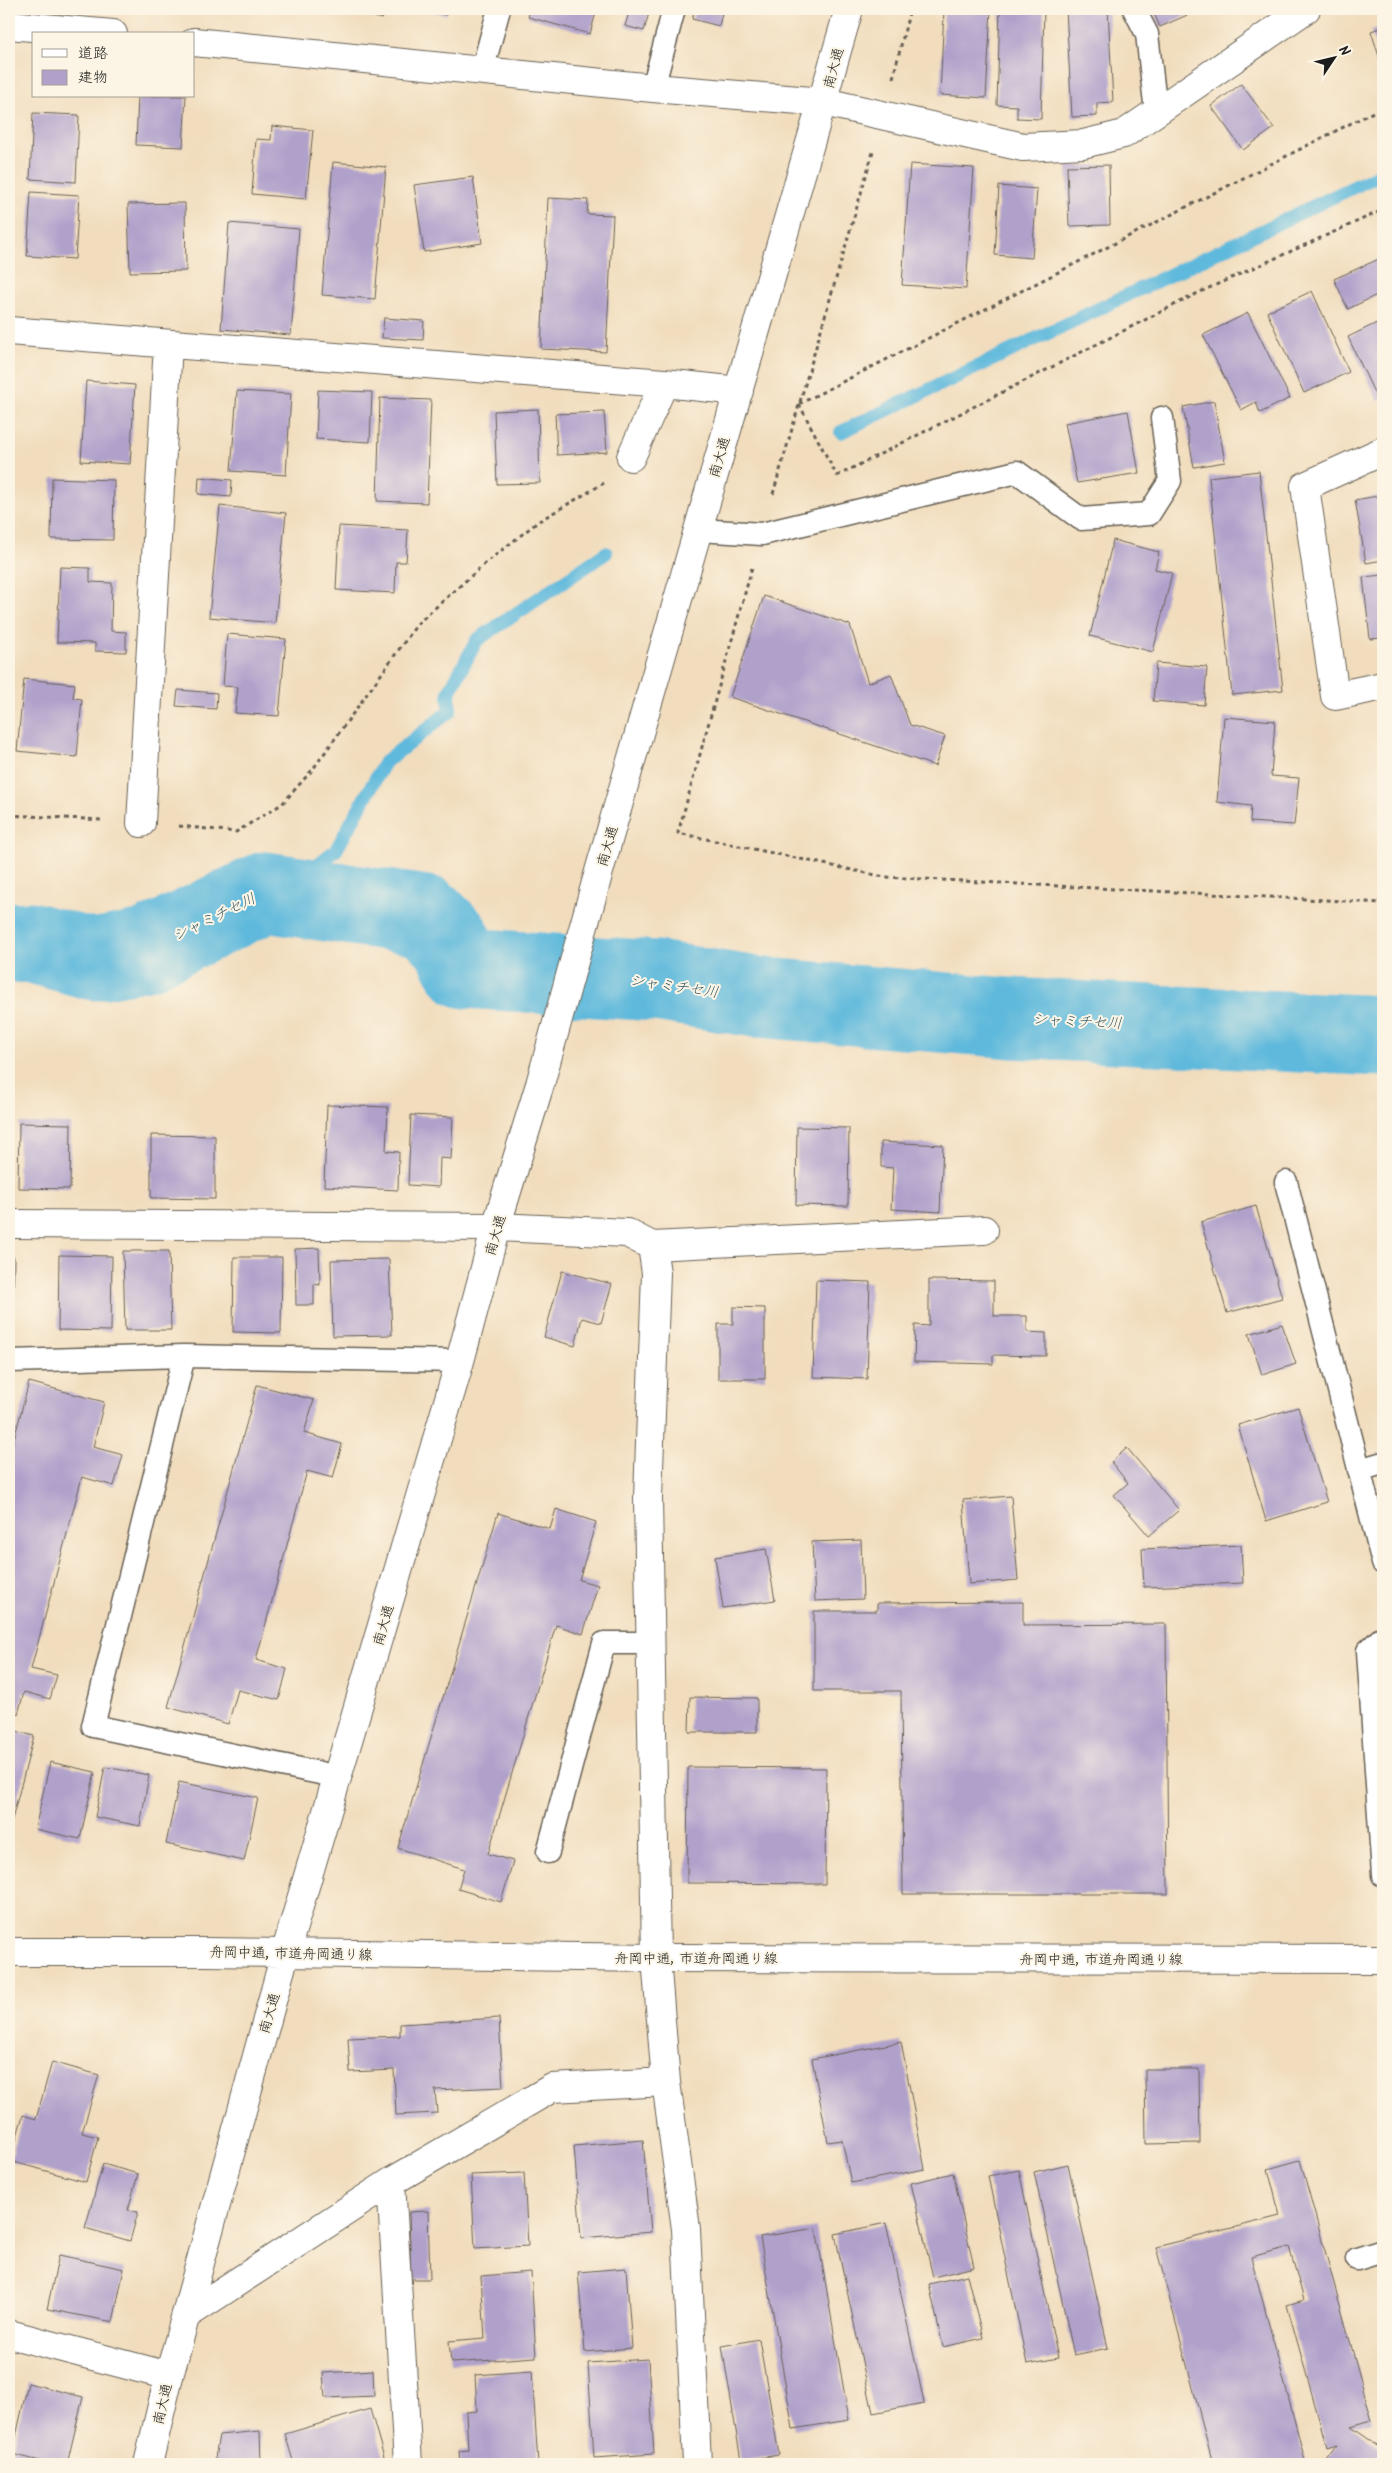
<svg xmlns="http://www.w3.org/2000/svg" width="1392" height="2473" font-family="Kalam,'Klee One',sans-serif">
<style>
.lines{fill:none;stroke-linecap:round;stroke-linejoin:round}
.stream{stroke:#5eb9dc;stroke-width:14}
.river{stroke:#5eb9dc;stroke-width:81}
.building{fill:#b0a1cb}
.lane-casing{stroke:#676054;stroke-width:25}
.street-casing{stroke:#676054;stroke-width:30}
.secondary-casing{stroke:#676054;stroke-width:30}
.path{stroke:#676054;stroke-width:3;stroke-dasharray:4 4;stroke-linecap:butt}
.lane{stroke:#fff;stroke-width:22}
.street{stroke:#fff;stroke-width:28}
.secondary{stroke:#fff;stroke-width:28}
.labels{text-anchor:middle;stroke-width:4;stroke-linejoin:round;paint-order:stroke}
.street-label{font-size:14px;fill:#1c1c1c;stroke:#fcf5e5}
.water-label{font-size:15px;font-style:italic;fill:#365b69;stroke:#fcf5e5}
</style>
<rect width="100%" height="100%" fill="#fcf5e5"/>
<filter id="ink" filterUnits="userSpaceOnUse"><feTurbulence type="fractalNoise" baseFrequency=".02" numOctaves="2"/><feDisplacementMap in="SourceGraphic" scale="10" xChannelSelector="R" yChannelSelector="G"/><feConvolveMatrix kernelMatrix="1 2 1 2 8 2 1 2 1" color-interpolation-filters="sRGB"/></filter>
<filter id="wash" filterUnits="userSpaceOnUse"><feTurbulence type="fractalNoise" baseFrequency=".0096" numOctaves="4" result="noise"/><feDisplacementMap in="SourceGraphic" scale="20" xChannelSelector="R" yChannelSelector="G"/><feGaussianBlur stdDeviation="1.12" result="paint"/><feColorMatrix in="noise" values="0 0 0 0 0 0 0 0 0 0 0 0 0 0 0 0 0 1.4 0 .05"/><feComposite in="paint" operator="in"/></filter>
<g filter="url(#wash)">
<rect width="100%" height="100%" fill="#f1ddbd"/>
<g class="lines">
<path class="stream" d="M841 432 1383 173
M281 894 336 850 385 762 450 711 449 692 477 640 606 553"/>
<path class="river" d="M9 943 29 942 94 960 146 950 266 892 427 916 451 940 466 968 656 981 756 997 1010 1018 1383 1036"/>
</g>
<g id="blocks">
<path class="building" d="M347 9H385L382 19Z
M421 9H448L446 15Z
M530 9H597L590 34 528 17Z
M630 9H650L644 31 625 26Z
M695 9H723L719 26 692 19Z
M944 9H991L986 98 940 95Z
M1000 9H1044L1041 119 1017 118V106L997 105Z
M1066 9H1108L1113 102 1097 103V116L1072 117Z
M1152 9H1201L1160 27Z
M1383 27V69L1371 31Z
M1241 84 1274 128 1243 150 1211 106Z
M138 96H186L183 147 136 145Z
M33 113 79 115 76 182 30 179Z
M272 126 313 130 306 199 252 194 256 139 271 140Z
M333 162 386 167 375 299 322 295Z
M910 164 974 168 966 289 902 285Z
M1109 165 1110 225 1069 226 1067 166Z
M473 177 482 243 424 252 414 185Z
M999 186 1037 189 1032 258 995 255Z
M31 192 79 195 75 259 27 256Z
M548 198 588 200 587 214 613 215 606 352 541 349Z
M185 203 186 271 130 272 128 204Z
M229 223 299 229 291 335 221 329Z
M1379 259 1383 269V292L1348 309 1334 279Z
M1312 291 1349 372 1304 393 1267 312Z
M1248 313 1290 398 1260 413 1256 402 1241 410 1203 335Z
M384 318 424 321 423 340 382 338Z
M1383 320V399L1378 401 1348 337Z
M86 381 135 385 130 464 81 461Z
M318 390 372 392 370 442 316 439Z
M237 391 291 394 286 475 231 471Z
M380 398 431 400 427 503 377 501Z
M1214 401 1225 462 1194 467 1183 407Z
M538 409 540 483 497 484 494 411Z
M1128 411 1139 473 1077 483 1065 423Z
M604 412 607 452 557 455 555 414Z
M1259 471 1283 690 1232 695 1209 477Z
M199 477 232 480 231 497 198 494Z
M52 478 114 480 113 540 51 539Z
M1383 495V560L1366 563 1355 500Z
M220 506 286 513 275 623 209 617Z
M339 526 408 530 406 562H396L395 593 336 590Z
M1113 540 1159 552 1155 569 1172 573 1153 652 1090 636Z
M60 567 90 568V582L112 583 111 631 126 632V652L95 651V643L57 642Z
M1383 575V638L1370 639 1363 577Z
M764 596 850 625 868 683 891 674 910 725 945 736 935 766 730 697Z
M227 634 286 639 279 716 235 713 238 687 223 686Z
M1156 663 1207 667 1204 705 1153 701Z
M24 679 75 684 73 698 82 699 77 757 17 751Z
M178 690 217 693 216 709 176 706Z
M1224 717 1275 721 1271 776 1299 778 1294 825 1250 822 1251 806 1217 802Z
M327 1105 388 1107 386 1151 399 1152 398 1190 324 1186Z
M411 1115 453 1117 451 1159 440 1158 439 1187 408 1185Z
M19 1123 71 1124 70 1189 18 1188Z
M797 1127 849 1128 848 1206 796 1205Z
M151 1135 215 1136V1199L151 1198Z
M881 1142 943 1145 940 1212 891 1209 893 1168 881 1167Z
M1256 1206 1282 1298 1227 1313 1201 1222Z
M319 1248 320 1285 314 1284V1305H296L295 1249Z
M123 1251H169L171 1330H125Z
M59 1255 112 1256 111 1331 58 1330Z
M9 1256 14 1257 13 1318H9Z
M234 1257H282L281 1333 233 1332Z
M389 1259 392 1335 333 1336 331 1260Z
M562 1271 612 1284 601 1323 582 1318 575 1346 544 1337Z
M816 1280 870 1282 867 1379 813 1377Z
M929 1280 994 1281V1316H1027V1332L1046 1333V1356L993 1355V1364L914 1362 915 1325 929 1326Z
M733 1307 765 1308V1379H718V1324H733Z
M1282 1324 1296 1364 1262 1375 1249 1334Z
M29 1382 104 1402 93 1447 123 1455 114 1486 82 1477 31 1669 57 1675 50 1699 24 1692 18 1714 9 1711V1458Z
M257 1385 314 1400 304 1433 342 1444 333 1478 307 1471 256 1660 287 1669 279 1700 238 1690 228 1724 168 1707Z
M1298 1407 1327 1502 1266 1521 1238 1425Z
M1127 1448 1179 1510 1149 1536 1114 1495 1128 1483 1111 1462Z
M1011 1496 1018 1580 969 1584 963 1500Z
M556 1509 596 1522 579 1580 598 1585 583 1634 556 1625 488 1854 513 1861 501 1902 458 1889 464 1869 398 1848 498 1513 550 1529Z
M861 1540 863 1599 815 1601 812 1542Z
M1241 1545 1243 1583 1144 1587 1142 1549Z
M766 1549 775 1600 723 1608 715 1557Z
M1023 1602V1625L1166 1624 1168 1894H903L901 1691H814V1611H877V1603Z
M690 1697 757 1698V1732H689Z
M9 1729 34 1736 9 1831Z
M50 1762 95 1772 80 1839 35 1829Z
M105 1767 149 1775 140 1826 95 1817Z
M688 1767 826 1768 825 1884 687 1883Z
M179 1782 258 1798 244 1861 166 1844Z
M499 2018 503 2087 435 2090 437 2113 396 2115 394 2070 350 2072 348 2038 400 2036V2024Z
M901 2042 925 2169 851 2183 842 2140 828 2142 812 2059Z
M52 2062 99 2075 82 2133 98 2137 86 2182 10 2161 23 2115 36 2119Z
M1145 2069H1199L1200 2143 1146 2144Z
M643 2140 651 2232 581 2238 574 2146Z
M1300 2160 1372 2421 1351 2427 1383 2449V2464H1371V2461L1368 2464H1323L1337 2445 1327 2448 1287 2305 1304 2300 1289 2247 1251 2257 1306 2464H1213L1156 2247 1280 2216 1268 2169Z
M103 2164 138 2174 128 2210 138 2212 130 2241 85 2228Z
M1068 2164 1108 2348 1074 2355 1034 2172Z
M1019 2170 1058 2358 1027 2364 988 2176Z
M524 2173 528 2246 475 2249 471 2175Z
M953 2173 974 2267 933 2277 911 2183Z
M428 2211 430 2279H411L409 2212Z
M886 2223 924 2403 873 2413 835 2234Z
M816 2228 849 2420 793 2429 760 2237Z
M59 2255 124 2269 113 2322 47 2309Z
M626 2268 632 2348 585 2352 578 2272Z
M531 2272 536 2357 451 2363 449 2341 485 2338 481 2276Z
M967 2275 983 2338 943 2347 929 2284Z
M759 2339 779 2455 741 2461 722 2346Z
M648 2359 654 2454 594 2458 588 2363Z
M373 2370 374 2396 325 2398 323 2373Z
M532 2371 538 2464H460L459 2451 468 2450 466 2412 477 2411 475 2375Z
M28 2383 83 2397 67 2464H52L12 2454Z
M370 2409 386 2464H294L285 2434Z
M260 2431 261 2464H214L219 2435Z"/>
</g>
</g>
<g filter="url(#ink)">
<use href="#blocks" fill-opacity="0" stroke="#676054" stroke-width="1"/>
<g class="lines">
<g class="lane-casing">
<path id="lane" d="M1134 9 1147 34 1156 112
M482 71 499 9
M653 88 674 9
M699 530 762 534 1017 472 1081 519 1149 514 1170 481 1162 418
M1286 1182 1383 1563
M184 1356 93 1726 339 1777
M9 1361 184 1356 460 1361
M1359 1470 1383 1463
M1383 1637 1368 1651 1383 1875
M548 1852 604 1643H651
M1357 2259 1383 2251"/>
</g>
<g class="street-casing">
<path id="street" d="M9 25 113 34
M194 42 653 88 824 102 1023 147 1083 144 1124 134 1306 9
M9 331 664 383
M1383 451 1305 486 1335 696 1383 686
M631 457 664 383 739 391
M141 823 168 344
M9 1224 496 1227 627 1233 652 1246 656 1273 648 1498 656 1958 666 2082 686 2229 697 2464
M652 1246 984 1230
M391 2182 408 2464
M188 2314 391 2182 552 2088 666 2082
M9 2334 169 2376"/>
</g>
<g class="secondary-casing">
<path id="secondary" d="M9 1952H205L656 1958 1383 1959
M148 2464 169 2376 285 1954 460 1361 496 1227 540 1084 600 868 849 9"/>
</g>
<path class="path" d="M893 78 910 9
M799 404 1383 107
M799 404 837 476
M837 476 1200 292 1383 210
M773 494 873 152
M752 568 678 833 885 877 1383 903
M9 815 103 820
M179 826 236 832 282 804 313 769 418 623 488 561 539 521 604 483"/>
<use href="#lane" class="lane"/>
<use href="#street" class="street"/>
<use href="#secondary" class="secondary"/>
</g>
</g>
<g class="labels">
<g class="street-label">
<text transform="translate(833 68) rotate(-75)" y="5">南大通</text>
<text transform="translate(719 457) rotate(-74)" y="5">南大通</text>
<text transform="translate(607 846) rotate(-74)" y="5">南大通</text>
<text transform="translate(495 1235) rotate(-74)" y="5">南大通</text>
<text transform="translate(383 1625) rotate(-74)" y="5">南大通</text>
<text transform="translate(291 1953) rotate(1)" y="5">舟岡中通, 市道舟岡通り線</text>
<text x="696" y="1963">舟岡中通, 市道舟岡通り線</text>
<text x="1101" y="1964">舟岡中通, 市道舟岡通り線</text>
<text transform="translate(269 2013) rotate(-74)" y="5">南大通</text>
<text transform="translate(162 2404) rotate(-77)" y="5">南大通</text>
</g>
<g class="water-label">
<text transform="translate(214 917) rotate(-26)" y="5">シャミチセ川</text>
<text transform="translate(674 986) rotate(8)" y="5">シャミチセ川</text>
<text transform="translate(1077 1021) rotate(3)" y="5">シャミチセ川</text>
</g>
</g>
<rect width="1392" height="2473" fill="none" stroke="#fcf5e5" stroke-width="30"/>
<rect x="32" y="32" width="162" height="65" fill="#fcf5e5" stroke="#a29e95"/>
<rect x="42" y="49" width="25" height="8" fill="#ffffff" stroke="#a29e95"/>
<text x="78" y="58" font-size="15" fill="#1c1c1c">道路</text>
<rect x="42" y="70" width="25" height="15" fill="#b0a1cb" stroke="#a29e95"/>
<text x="78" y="82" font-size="15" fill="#1c1c1c">建物</text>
<g transform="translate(1334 58) rotate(55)" stroke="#fcf5e5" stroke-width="4" paint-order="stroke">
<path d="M0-4L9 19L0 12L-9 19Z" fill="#1c1c1c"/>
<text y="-8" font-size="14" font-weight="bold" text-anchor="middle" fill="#1c1c1c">N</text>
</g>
</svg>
